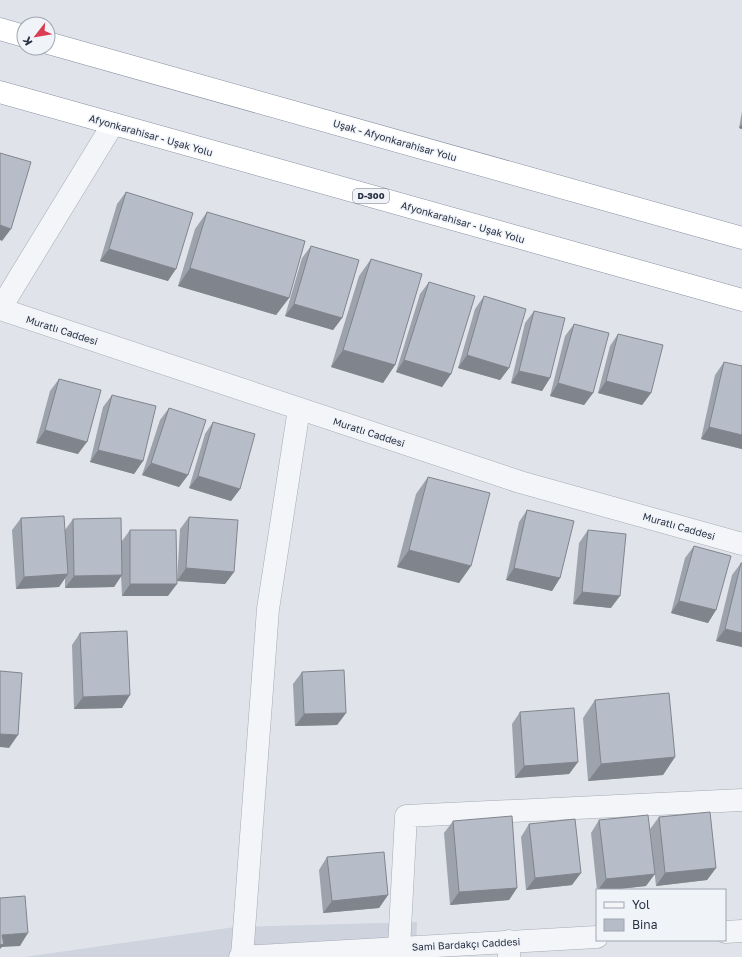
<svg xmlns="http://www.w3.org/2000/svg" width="742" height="957" font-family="'Golos Text',sans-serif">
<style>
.built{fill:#ced3dd}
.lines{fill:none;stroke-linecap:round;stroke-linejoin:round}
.minor-casing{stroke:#a5abb5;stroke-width:23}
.tertiary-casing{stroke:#a5abb5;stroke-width:23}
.trunk-casing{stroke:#8791a2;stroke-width:23}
.minor{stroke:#f4f5f8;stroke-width:22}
.tertiary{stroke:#f4f5f8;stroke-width:22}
.trunk{stroke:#fff;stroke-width:22}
.wall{fill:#9da3ac}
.shaded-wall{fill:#80848c}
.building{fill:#b7bdc8;stroke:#80848c}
.labels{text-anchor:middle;stroke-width:3;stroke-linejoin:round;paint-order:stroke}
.shield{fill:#f0f3f8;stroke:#646b79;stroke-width:1}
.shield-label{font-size:9px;font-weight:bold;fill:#283143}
.street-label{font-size:10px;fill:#283143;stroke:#f0f3f8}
</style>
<rect width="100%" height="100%" fill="#e0e4ea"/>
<path class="built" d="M417 922 416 957H24L235 927Z"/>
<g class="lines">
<g class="minor-casing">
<path id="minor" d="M113 124 0 309 520 482 742 544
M509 941V957
M399 948 406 816 742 800
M242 957 268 609 299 409"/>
</g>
<g class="tertiary-casing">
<path id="tertiary" d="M725 932 742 931
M240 957 597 937"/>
</g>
<g class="trunk-casing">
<path id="trunk" d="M0 29 24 36
M48 43 742 238
M0 92 742 300"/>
</g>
<use href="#minor" class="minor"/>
<use href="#tertiary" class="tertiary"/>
<use href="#trunk" class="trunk"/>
</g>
<path class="wall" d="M742 111V129L739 128Z
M126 192 168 281 100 261 117 204Z
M207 212 289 298 276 315 178 286 195 229Z
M311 246 342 318 333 330 285 316 302 258Z
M371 259 395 365 383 383 331 367 359 276Z
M429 282 451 374 442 387 396 372 420 294Z
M484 296 509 368 500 380 458 368 475 309Z
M534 311 550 378 542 391 511 383 525 323Z
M574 324 593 393 584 405 550 396 565 336Z
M618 334 651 393 642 405 598 393 610 346Z
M724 362 742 449 701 439 715 375Z
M59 379 78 454 36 443 50 391Z
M112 395 143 461 134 474 90 462 103 407Z
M169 408 188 475 179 487 142 475 160 420Z
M213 422 240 489 231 501 189 488 205 434Z
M428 477 471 566 459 583 397 567 416 494Z
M527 510 560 578 552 591 506 580 519 522Z
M189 517 234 572 225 584 177 581 180 529Z
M21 518 65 530 73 519 122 541 130 530 168 596H122L121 576 114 587 65 588V578L59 587 16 589 12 530Z
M588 530 611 608 573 604 579 543Z
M694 546 716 610 708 623 671 613 685 558Z
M741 563 742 647 716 641 732 575Z
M80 633 122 708 74 709 72 645Z
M302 672 346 713 337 725 295 726 293 684Z
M595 700 675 757 663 775 588 781 583 718Z
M520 712 578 762 569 774 515 778 512 724Z
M659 817 716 868 707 880 656 886 650 829Z
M599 820 646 886 610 890H597L591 833Z
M453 821 517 888 509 900 450 905 444 833Z
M529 824 572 885 526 890 521 837Z
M327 857 388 895 379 908 323 913 319 870Z"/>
<path class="shaded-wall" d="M742 124V129L739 128Z
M0 225 11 229 2 241 0 240Z
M109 249 176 269 168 281 100 261Z
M190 268 289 298 276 315 178 286Z
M294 304 342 318 333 330 285 316Z
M343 350 395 365 383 383 331 367Z
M467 355 509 368 500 380 458 368Z
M404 360 451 374 442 387 396 372Z
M519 371 550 378 542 391 511 383Z
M606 381 651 393 642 405 598 393Z
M558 383 593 393 584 405 550 396Z
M709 427 742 435V449L701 439Z
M45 430 87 442 78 454 36 443Z
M98 450 143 461 134 474 90 462Z
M151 463 188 475 179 487 142 475Z
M198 476 240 489 231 501 189 488Z
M409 550 471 566 459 583 397 567Z
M186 568 234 572 225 584 177 581Z
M514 568 560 578 552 591 506 580Z
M68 574 59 587 16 589 24 577Z
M122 575 114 587 65 588 74 576Z
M130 584H177L168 596H122Z
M582 592 620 596 611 608 573 604Z
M679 601 716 610 708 623 671 613Z
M725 629 742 633V647L716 641Z
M130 695 122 708 74 709 83 697Z
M346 713 337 725 295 726 304 714Z
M0 734 18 735 9 748 0 747Z
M675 757 663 775 588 781 601 764Z
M578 762 569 774 515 778 524 766Z
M716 868 707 880 656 886 665 873Z
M581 873 572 885 526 890 535 878Z
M655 874 646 886 610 890H598L606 879Z
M517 888 509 900 450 905 459 892Z
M388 895 379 908 323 913 332 901Z
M28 933 20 946 2 947 0 949V939L2 935Z"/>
<path class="building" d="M0 153 31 162 11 229 0 225Z
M126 192 193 213 176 269 109 249Z
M207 212 305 241 289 298 190 268Z
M311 246 359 260 342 318 294 304Z
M371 259 422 274 395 365 343 350Z
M429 282 475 296 451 374 404 360Z
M484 296 526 309 509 368 467 355Z
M534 311 565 318 550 378 519 371Z
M574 324 609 333 593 393 558 383Z
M618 334 663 345 651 393 606 381Z
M724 362 742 366V435L709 427Z
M59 379 101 390 87 442 45 430Z
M112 395 156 406 143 461 98 450Z
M169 408 206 420 188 475 151 463Z
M213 422 255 434 240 489 198 476Z
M428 477 490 493 471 566 409 550Z
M527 510 574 521 560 578 514 568Z
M64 516 68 574 24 577 21 518Z
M189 517 238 520 234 572 186 568Z
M121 518 122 575 74 576 73 519Z
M130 530H176L177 584H130Z
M588 530 626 534 620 596 582 592Z
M694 546 731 556 716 610 679 601Z
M741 563H742V633L725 629Z
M127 631 130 695 83 697 80 633Z
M344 670 346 713 304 714 302 672Z
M0 671 22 673 18 735 0 734Z
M669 693 675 757 601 764 595 700Z
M574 708 578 762 524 766 520 712Z
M710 812 716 868 665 873 659 817Z
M648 815 655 874 606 879 599 820Z
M512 816 517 888 459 892 453 821Z
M575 819 581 873 535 878 529 824Z
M384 852 388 895 332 901 327 857Z
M25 896 28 933 2 935 4 944 0 945V898Z"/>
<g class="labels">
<rect class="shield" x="353" y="189" width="36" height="14" rx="3"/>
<g class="shield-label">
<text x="371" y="199">D-300</text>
</g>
<g class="street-label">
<text transform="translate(151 135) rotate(16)" y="4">Afyonkarahisar - Uşak Yolu</text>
<text transform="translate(395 140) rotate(16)" y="4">Uşak - Afyonkarahisar Yolu</text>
<text transform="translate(463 222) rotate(16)" y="4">Afyonkarahisar - Uşak Yolu</text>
<text transform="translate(62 330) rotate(18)" y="4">Muratlı Caddesi</text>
<text transform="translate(369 432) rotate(18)" y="4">Muratlı Caddesi</text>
<text transform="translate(679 526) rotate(16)" y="4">Muratlı Caddesi</text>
<text transform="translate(466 944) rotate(-3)" y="4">Sami Bardakçı Caddesi</text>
</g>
</g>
<rect x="596" y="889" width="130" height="52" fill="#f0f3f8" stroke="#a0a5b0"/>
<rect x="604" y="902" width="20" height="6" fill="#f4f5f8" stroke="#a0a5b0"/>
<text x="632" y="909" font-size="12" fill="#283143">Yol</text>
<rect x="604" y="919" width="20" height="12" fill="#b7bdc8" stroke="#a0a5b0"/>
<text x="632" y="929" font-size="12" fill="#283143">Bina</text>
<g transform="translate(36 36) rotate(239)"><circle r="19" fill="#f0f3f8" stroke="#a0a5b0"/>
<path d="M0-3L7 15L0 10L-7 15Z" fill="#d83d52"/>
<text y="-6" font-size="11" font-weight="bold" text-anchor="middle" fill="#283143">K</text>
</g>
</svg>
